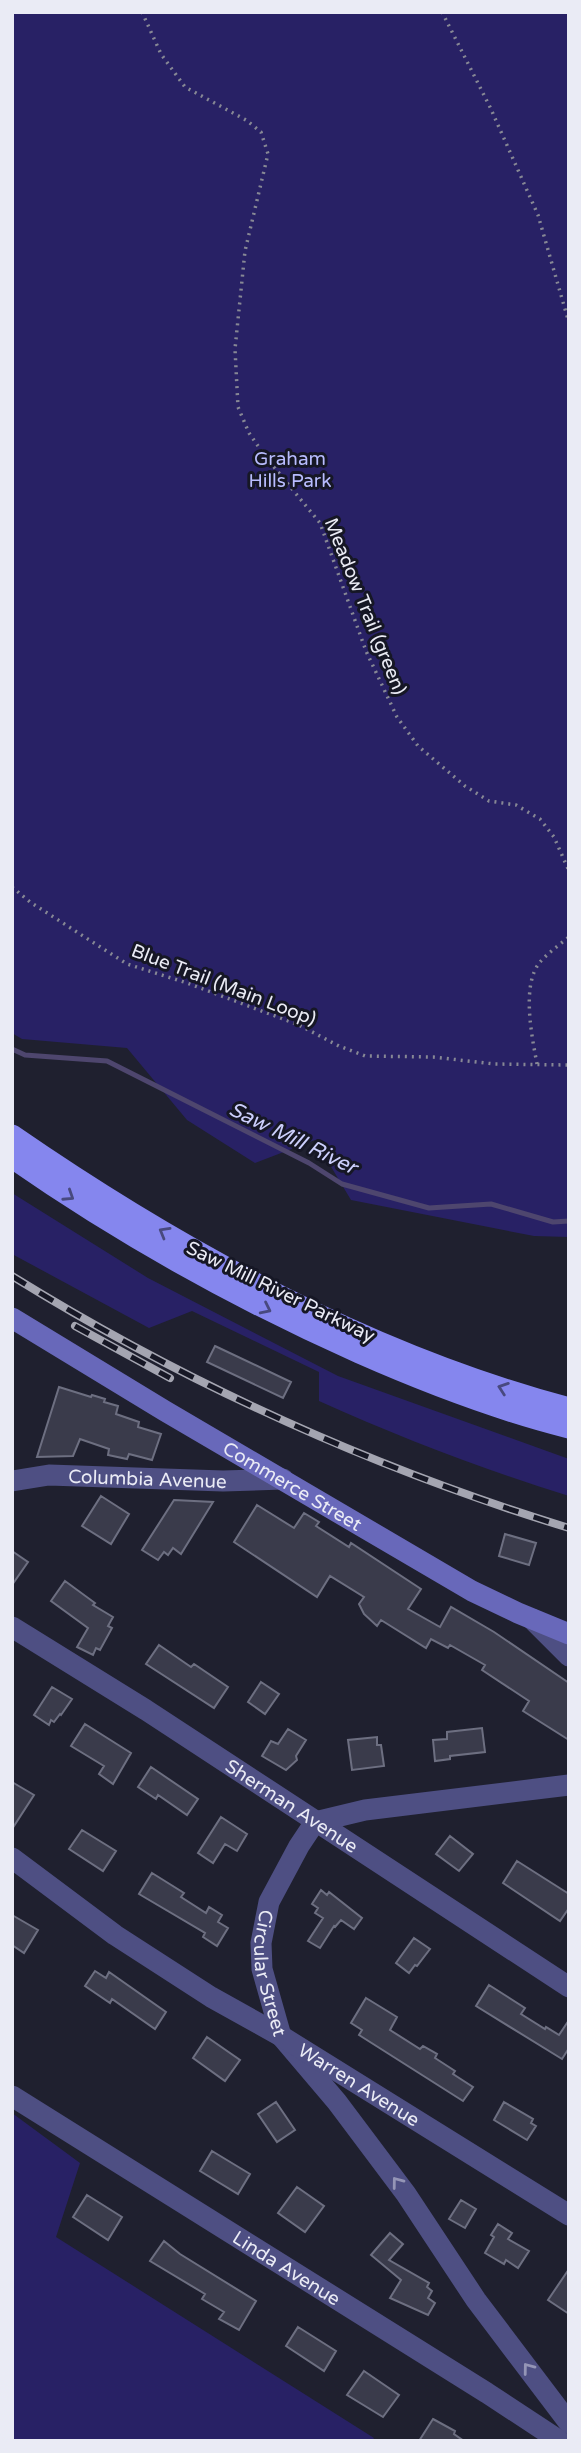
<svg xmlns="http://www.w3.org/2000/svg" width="581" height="2453" font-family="'Varela Round',sans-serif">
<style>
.green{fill:#282165}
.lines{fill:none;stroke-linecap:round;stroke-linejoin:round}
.stream{stroke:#4e466e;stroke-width:5}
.building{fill:#3a3b4b;stroke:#6d6f81;stroke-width:2}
.path{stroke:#878895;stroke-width:3.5;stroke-dasharray:2 5;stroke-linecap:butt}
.minor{stroke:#4e4f83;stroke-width:21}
.secondary{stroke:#6868ba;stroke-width:21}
.trunk{stroke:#8586ee;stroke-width:21}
.rail-casing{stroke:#a4a5b1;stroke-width:8}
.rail{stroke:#161725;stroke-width:5;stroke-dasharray:16;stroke-linecap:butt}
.oneway{stroke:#48497f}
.oneway2{stroke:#9495b6}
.labels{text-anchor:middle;stroke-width:6;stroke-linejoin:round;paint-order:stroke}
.park-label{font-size:19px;fill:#b8bcfe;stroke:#161725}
.street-label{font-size:19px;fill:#eaebf5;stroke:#161725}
.water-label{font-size:21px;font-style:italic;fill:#cccffc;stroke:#161725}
</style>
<rect width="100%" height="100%" fill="#1f202f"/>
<path class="green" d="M12 12H569V1237L534 1236 351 1200 315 1140 255 1163 187 1120 127 1048 22 1039 12 1033Z
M12 1193 148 1278 338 1376 569 1459V1496C483 1469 401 1438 319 1401V1372L192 1311 149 1328 12 1254Z
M12 2113 80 2163 56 2237 374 2438 372 2441H12Z"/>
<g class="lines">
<path class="stream" d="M12 1049 25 1055 107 1061 309 1163 342 1184 429 1208 491 1204 553 1222 569 1221"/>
</g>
<path class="building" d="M215 1346 291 1382 283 1398 207 1362Z
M59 1387 91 1397 92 1395 105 1399 104 1402 118 1406 116 1414 139 1422 138 1427 161 1434 152 1460 129 1454 127 1459 108 1455 109 1449 80 1439 73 1456 37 1457Z
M101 1496 129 1514 111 1544 82 1526Z
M174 1500 213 1502 181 1554 173 1548 168 1555 164 1552 158 1560 142 1550Z
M257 1505 294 1528 304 1513 319 1522 316 1526 349 1547 351 1543 421 1589 408 1609 440 1627 451 1607 494 1632 569 1683V1740L523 1711 529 1701 482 1670 485 1665 450 1645 448 1648 431 1639 426 1648 381 1620 377 1626 364 1614 359 1604 364 1597 330 1576 317 1597 234 1542Z
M505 1534 536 1543 529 1565 499 1556Z
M12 1551 28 1562 12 1585Z
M65 1581 95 1603 93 1605 113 1617 108 1626 112 1628 100 1650 96 1648 93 1655 77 1647 88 1628 51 1601Z
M159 1645 191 1667 194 1664 228 1687 214 1708 146 1664Z
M261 1682 279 1694 265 1714 248 1702Z
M52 1687 72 1699 61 1715 60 1714 54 1722 51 1720 49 1725 34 1715Z
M85 1724 131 1753 113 1784 99 1774 104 1766 71 1746Z
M482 1728 485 1752 450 1756V1759L435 1761 433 1740 447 1739V1732Z
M288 1729 306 1740 296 1756 297 1760 286 1770 262 1756 271 1741 278 1744Z
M377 1737V1745H381L384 1766 352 1770 348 1740Z
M151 1767 198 1799 187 1815 158 1795 156 1799 138 1787Z
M12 1782 34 1795 12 1829Z
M221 1817 247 1834 237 1851 225 1844 213 1863 198 1853Z
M82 1830 116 1851 103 1871 69 1849Z
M450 1836 473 1854 459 1871 436 1854Z
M517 1861 569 1894V1908L560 1921 503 1883Z
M152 1873 184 1893 181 1897 206 1913 209 1907 222 1915 218 1922 228 1928 217 1946 203 1937 205 1933 139 1894Z
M321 1890 327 1895 329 1892 362 1918 354 1929 341 1920 335 1927 334 1926 320 1948 308 1941 323 1918 315 1913 318 1908 312 1904Z
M12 1915 38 1930 24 1953 12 1945Z
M414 1938 430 1949 417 1966 415 1965 409 1973 396 1963Z
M95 1971 106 1978 109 1972 166 2012 155 2029 112 1999 110 2003 85 1986Z
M489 1985 525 2008 521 2014 545 2029 546 2027 559 2035 569 2020V2048L562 2059 476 2006Z
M366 1998 397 2017 390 2030 420 2049 423 2046 437 2054 435 2058 455 2071 453 2074 473 2087 463 2101 359 2035 362 2030 351 2023Z
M207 2037 240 2060 225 2081 193 2058Z
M276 2102 295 2130 277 2142 258 2114Z
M504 2102 533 2119 531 2123 536 2126 527 2140 494 2120Z
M212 2151 250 2174 238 2194 200 2171Z
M297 2187 324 2206 305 2232 278 2213Z
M87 2195 122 2217 108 2240 73 2217Z
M461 2200 476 2209 465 2228 449 2219Z
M498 2224 512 2233 508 2239 529 2251 518 2268 506 2260 504 2264 485 2253 494 2237 491 2235Z
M390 2233 403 2244 389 2260 429 2283 427 2287 432 2291 428 2298 435 2303 428 2315 390 2298 401 2280 371 2255Z
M164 2241 180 2254 256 2301 239 2330 219 2319 224 2312 202 2299 205 2294 150 2261Z
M569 2269V2314L548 2300Z
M298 2327 336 2351 324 2371 286 2346Z
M364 2371 399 2395 383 2417 347 2395Z
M433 2419 455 2431 454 2434 464 2441H419Z"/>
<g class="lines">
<path class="path" d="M142 12 161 54 185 87 246 120 261 132 268 154 245 251 235 349 238 407 249 433 265 456 320 523 366 651 397 717 418 746 465 786 489 801 516 805 540 819 554 837 569 871
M442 12 490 107 538 215 569 323
M12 887 30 902 127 964 187 983 299 1025 339 1046 365 1056 433 1057 494 1064 569 1065
M537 1064C532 1037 521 985 540 962 548 953 559 945 569 937"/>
<g class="minor">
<path id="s1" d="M12 1481 49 1475 223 1481 283 1479"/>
<path d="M532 1619 569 1656"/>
<path id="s2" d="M12 1627 146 1710 569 1987"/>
<path id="s3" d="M569 1785 365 1810 315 1822 299 1846 269 1902 261 1943 262 1969 281 2036 337 2102 406 2194 476 2300 569 2423"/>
<path id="s4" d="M12 1858 115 1935 211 1997 281 2036 569 2215"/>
<path id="s5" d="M12 2096 487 2393 560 2441"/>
</g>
<path class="secondary" id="s6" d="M12 1318 165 1411 472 1591 518 1613 569 1634"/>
<path class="trunk" d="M12 1135C180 1251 371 1355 569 1408
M12 1158C121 1234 238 1299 359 1353 427 1383 497 1410 569 1428"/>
<g class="rail-casing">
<path id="rail" d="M12 1276C187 1384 372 1468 569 1528
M75 1326 170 1378"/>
</g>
<use href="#rail" class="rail"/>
</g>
<defs><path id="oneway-chevron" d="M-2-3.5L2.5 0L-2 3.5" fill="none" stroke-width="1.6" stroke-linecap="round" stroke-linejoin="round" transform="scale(1.75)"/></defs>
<g class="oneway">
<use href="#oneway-chevron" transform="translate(69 1196) rotate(33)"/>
<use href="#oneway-chevron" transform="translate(164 1232) rotate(-150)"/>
<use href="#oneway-chevron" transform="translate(266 1309) rotate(26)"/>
<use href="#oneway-chevron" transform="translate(503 1388) rotate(-161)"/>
</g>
<g class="oneway2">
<use href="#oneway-chevron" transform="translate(397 2182) rotate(-127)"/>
<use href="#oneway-chevron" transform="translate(528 2368) rotate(-127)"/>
</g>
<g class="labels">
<g class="park-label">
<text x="290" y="465">Graham<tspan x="290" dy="22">Hills Park</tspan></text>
</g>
<g class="street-label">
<text transform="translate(366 606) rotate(68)" y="7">Meadow Trail (green)</text>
<text transform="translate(224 984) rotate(21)" y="7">Blue Trail (Main Loop)</text>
<text transform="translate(281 1291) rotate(26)" y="7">Saw Mill River Parkway</text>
<text dy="7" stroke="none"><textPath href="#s1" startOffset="136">Columbia Avenue</textPath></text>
<text dy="7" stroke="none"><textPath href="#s6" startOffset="327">Commerce Street</textPath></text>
<text dy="7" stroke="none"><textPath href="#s2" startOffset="332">Sherman Avenue</textPath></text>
<text dy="7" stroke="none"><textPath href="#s3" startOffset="422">Circular Street</textPath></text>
<text dy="7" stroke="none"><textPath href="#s4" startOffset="415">Warren Avenue</textPath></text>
<text dy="7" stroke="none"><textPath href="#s5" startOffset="324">Linda Avenue</textPath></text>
</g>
<g class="water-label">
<text transform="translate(293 1138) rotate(26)" y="7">Saw Mill River</text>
</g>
</g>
<rect width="581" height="2453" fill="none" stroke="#eaebf5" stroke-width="28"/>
</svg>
